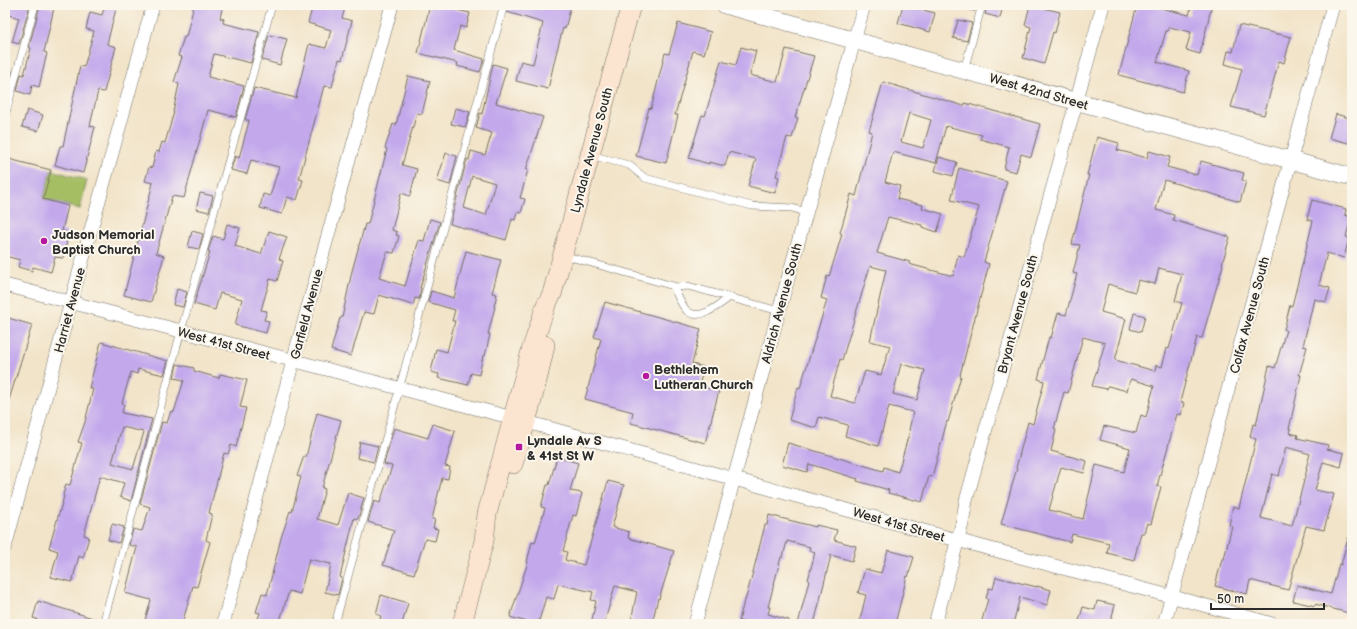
<svg xmlns="http://www.w3.org/2000/svg" width="1357" height="629" font-family="'Balsamiq Sans',sans-serif">
<style>
.green{fill:#a6be63;stroke:#687447}
.building{fill:#c3a9ec;fill-rule:evenodd}
.lines{fill:none;stroke-linecap:round;stroke-linejoin:round}
.service-casing{stroke:#716c62;stroke-width:8}
.minor-casing{stroke:#716c62;stroke-width:14}
.tertiary-casing{stroke:#716c62;stroke-width:18}
.secondary-casing{stroke:#716c62;stroke-width:20}
.service{stroke:#fff;stroke-width:7}
.minor{stroke:#fff;stroke-width:13}
.tertiary{stroke:#fff;stroke-width:17}
.secondary{stroke:#fce5d0;stroke-width:19}
.poi-dot{fill:#b5179e;stroke:#fbf7ec;stroke-width:1.5}
.labels{text-anchor:middle;stroke-width:4;stroke-linejoin:round;paint-order:stroke}
.street-label{font-size:13px;fill:#2b2b2b;stroke:#fbf7ec}
.poi-label{font-size:13px;font-weight:bold;fill:#2b2b2b;stroke:#fbf7ec;text-anchor:start}
</style>
<rect width="100%" height="100%" fill="#fbf7ec"/>
<filter id="ink" filterUnits="userSpaceOnUse"><feTurbulence type="fractalNoise" baseFrequency=".025" numOctaves="2"/><feDisplacementMap in="SourceGraphic" scale="8" xChannelSelector="R" yChannelSelector="G"/><feConvolveMatrix kernelMatrix="1 2 1 2 8 2 1 2 1" color-interpolation-filters="sRGB"/></filter>
<filter id="wash" filterUnits="userSpaceOnUse"><feTurbulence type="fractalNoise" baseFrequency=".012" numOctaves="4" result="noise"/><feDisplacementMap in="SourceGraphic" scale="16" xChannelSelector="R" yChannelSelector="G"/><feGaussianBlur stdDeviation="0.9" result="paint"/><feColorMatrix in="noise" values="0 0 0 0 0 0 0 0 0 0 0 0 0 0 0 0 0 1.4 0 .05"/><feComposite in="paint" operator="in"/></filter>
<g filter="url(#wash)">
<rect width="100%" height="100%" fill="#f2e4c9"/>
<path class="green" d="M51 170 87 180 80 209 43 199Z"/>
<g id="blocks">
<path class="building" d="M5 5H30L19 44 12 42 19 18 5 14Z
M40 5 54 8 44 52 47 53 39 87 32 85 30 95 17 91 21 74 24 75 31 48 29 47Z
M105 5H117L107 44 116 47 104 92 98 91 90 126 95 127 83 173 55 165 60 146H63L80 66 84 67 94 31 86 29 90 12 102 15Z
M194 5H223L220 18 224 19 223 23 259 32 251 63 214 54 208 77 244 86 236 117 208 110 184 198 172 196 156 253 164 256 151 302 124 295 153 183 145 181 149 167 152 168 156 151 159 152 162 142 165 143 174 112H173L179 84 174 82 182 57 178 56 184 37H186Z
M313 5H346L342 18 352 21 342 60 339 59 332 87 324 86 299 179 303 180 297 200 287 197 282 214 260 208 263 194 270 196 279 167 251 160 247 174 231 170 235 156 239 158 248 125 249 120H245L254 88 296 98 309 44 326 48 331 30 308 23Z
M430 5H436L470 13 466 28 460 26 454 50 484 59 480 72 457 66 458 63 418 53Z
M509 5H571L565 29 563 28 556 54 548 89 516 81 521 61 533 64 543 23 507 12Z
M903 5 935 13 930 32 898 23Z
M966 5H977L975 11 966 9Z
M987 5H1003L1000 18 985 14Z
M1030 5 1060 12 1055 33 1053 32 1044 64 1023 58 1031 27 1025 25Z
M1137 5H1149L1189 15 1192 5H1212L1200 54 1186 50 1191 32 1169 27 1168 31H1166L1157 62 1189 71 1183 92 1119 75Z
M958 20 972 23 967 41 953 38Z
M678 23 711 32 704 54 693 51 675 115H678L666 163 636 156 649 108 651 109 665 53 669 54Z
M1239 25 1291 37 1284 63 1279 61 1264 115 1231 107 1242 69 1225 64 1228 51 1233 52Z
M269 35 287 39 280 65 262 60Z
M741 47 756 51 750 75 777 82 786 49 814 56 795 118H798L792 138 787 137 776 176 779 177 775 193 748 186 756 159 729 152 725 166 709 162V164L689 158 702 115 705 116 721 61 736 65Z
M493 64 507 68 496 103 543 117 526 170H528L520 198 525 199 521 213 517 212 515 220 512 219 506 240 450 224 467 159 469 160 471 151 485 155 492 133 476 128 480 113 482 114ZM472 176 495 183 486 215 464 208Z
M5 69 12 71 7 88 5 87Z
M408 76 430 81 422 114 417 113 402 165 417 169 410 196 401 193 392 230 397 232 396 235 399 236 394 253 387 252 379 278 405 286 419 240 424 241 430 219 440 222 420 288H421L419 299 415 298 413 305 379 295 374 314 364 312 351 356 331 350 340 318H342L352 271 365 224H368L387 149 385 148 393 124 396 125Z
M883 82 964 106 965 103 1040 124 1031 157 1021 154 1016 172 1004 169 1009 147 980 139 982 135 946 126 936 163 893 152 885 182 900 186 897 199 923 205 922 208 943 214 937 232 922 227V225L888 217 877 253 910 262 909 264 953 276 958 255 964 257 979 207 951 200 959 168 1007 181 984 262 989 264 960 375 961 376 948 422 947 421 932 477 929 476 922 502 888 493 889 490 857 481 858 479 809 464 807 472 782 465 788 443 883 471 884 467 898 472 910 430H909L913 412 889 406 878 446 845 436 848 425 819 417 816 428 789 420 798 387 800 388 827 300 821 298 827 276 829 277 842 234 840 233 851 194 856 196 872 132 869 131ZM909 113 931 120 923 148 901 142ZM870 266 886 270 870 341 890 346 881 375 865 371 855 403 830 396 840 359 842 360ZM901 364 925 370 917 400 893 394Z
M455 108 470 112 465 127 451 124Z
M27 110 43 115 38 131 22 127Z
M1336 114 1352 119V144L1329 138Z
M1097 137 1119 143 1117 150 1147 158 1149 151 1170 157 1167 167 1197 175 1201 161 1244 173 1242 180 1246 181 1240 202 1164 180 1156 210 1174 215 1173 220 1230 237 1222 264 1223 265 1202 338 1197 337 1180 402 1184 403 1181 415 1177 414 1157 486 1161 487 1151 524 1147 523 1144 533H1141L1134 560 1107 553 1109 543 1072 534 1070 542 1001 524 1017 468H1016L1028 422 1033 424 1043 386 1044 381 1038 379 1049 337 1051 338 1058 313 1066 315 1077 274 1073 273 1080 245 1072 244 1089 175H1087ZM1159 268 1182 274 1175 301 1182 303 1169 349 1167 348 1162 367 1156 365 1155 371 1115 360 1126 319 1101 312 1108 284 1135 292 1138 280 1155 284ZM1083 337 1105 343 1092 386 1107 389 1108 386 1127 391 1130 380 1131 379 1154 386 1146 417 1141 415 1136 433 1104 426 1100 440 1130 448 1124 472 1096 465 1083 519 1049 510 1061 467 1084 473 1087 461 1051 451 1056 430 1054 429 1064 392 1068 393Z
M446 153 457 156 450 185 437 181Z
M939 157 957 162 953 176 935 171Z
M5 158 51 170 43 199 68 206 62 231 69 233 63 258 55 257 51 272 33 267 32 271 18 267 20 260 5 256Z
M200 193 213 196 209 212 196 209Z
M1312 200 1346 209 1345 215 1351 217 1346 237 1349 238 1344 258 1327 253 1319 285 1330 288 1326 302 1314 299 1303 346 1307 347 1299 375H1301L1289 429H1291L1290 433 1298 435 1297 438 1328 445 1327 449 1344 453 1341 467 1323 462 1315 490 1334 494 1330 509 1324 530 1306 526 1288 590 1250 580 1247 594 1215 586 1222 559H1224L1232 526 1229 525 1233 506 1239 508 1256 439 1250 437 1253 424 1256 425 1269 366 1275 368 1286 330H1284L1290 305 1292 306 1313 221 1307 219ZM1286 447 1310 454 1306 468 1307 469 1292 526 1261 518 1272 474 1279 476Z
M227 224 240 228 235 246 261 254 269 231 287 237 279 259 283 261 277 281 270 279 261 310 267 311 264 320 269 321 266 333 235 325 242 299 220 293 215 310 194 304 210 252 208 251 213 236 223 239Z
M192 231 203 234 199 249 188 247Z
M466 251 501 260 492 293 497 294 494 307H495L488 334H490L485 356H483L479 375 471 373 468 385 438 378 439 374 431 372 436 349 447 352 455 321H452L455 310 428 302 431 291 454 298Z
M177 289 187 292 183 307 173 305Z
M605 302 701 329 692 364 704 367 699 386 719 391 705 443 631 423 633 412 585 399 601 339 594 337Z
M1134 313 1145 316 1141 332 1130 329Z
M5 317 32 325 8 403 5 402Z
M101 342 168 361 164 375 138 369 137 374 131 372 122 403 124 404 122 413 152 419 131 501 120 497 124 483 100 476 84 535 89 537 83 558 79 556 72 582 51 577 58 551 49 548 64 496 63 495 66 484 70 485 82 443 78 442 85 422 93 389 89 388ZM122 427 144 432 133 469 112 463Z
M177 364 194 368V371L219 378 220 374 247 380 240 407 246 408 236 447 231 445 228 454 224 453 209 513 212 514 206 540 210 542 197 587 193 586 182 624H144L151 600 125 593 137 547 129 545 133 529 142 531 150 507 140 504 162 422 167 423 171 411 174 412 184 380 174 378Z
M317 413 341 420 322 488 325 489 317 519 338 525 348 493 364 498 358 519 354 518 340 577 342 578 338 595 325 592 331 564 309 559 300 594 289 591 279 624H256L260 613 256 612 262 593 267 595 281 538 290 511 292 512 301 477 297 476 304 456 306 457Z
M433 424 455 431 445 466 450 467 448 479 442 478 432 519H435L433 528 438 529 435 541 425 539 414 574 383 565 394 530 368 522 374 501 380 503 392 466 384 464 394 428 428 438Z
M360 442 378 446 374 462 357 458Z
M557 457 578 463 570 491 582 493 576 516 573 515 563 551 567 552 565 560 584 565 608 481 624 485 612 527 629 532 628 538 674 551 659 599 658 598 652 624H646L631 621 637 592 615 586 604 624H591L596 601 591 600 593 592 558 584 554 599 546 597 538 624H534L510 617 528 562H527L532 542 535 543 545 508 541 507 547 485H549Z
M769 515 816 527V525L837 530 834 540 856 546 852 561 831 555 814 624H798L809 580H808L815 552 809 550 810 547 787 541 783 557H781L768 607H770L768 614 789 620V624H751L739 621 744 601H745L753 572 765 525H767Z
M112 524 124 527 119 543 108 540Z
M1348 538 1352 539V614L1315 604V606L1293 601 1297 585 1331 594 1339 564 1341 565Z
M888 550 914 557 908 577 907 576 895 624H859L866 595 858 593 865 569 881 573Z
M996 577 1037 587V586L1051 590 1047 605 1020 597 1013 624H981L988 599 986 598 989 588 993 589Z
M381 595 408 603 402 624H378L381 616 376 614Z
M38 601 99 620 98 624H35L37 619 33 618Z
M1097 601 1115 605 1110 624H1078L1083 607 1095 610Z"/>
</g>
</g>
<g filter="url(#ink)">
<use href="#blocks" fill-opacity="0" stroke="#716c62" stroke-width="1"/>
<g class="lines">
<g class="service-casing">
<path id="service" d="M964 70 982 5
M5 116 35 5
M590 155 629 165 645 178 752 206 792 208 806 212
M563 255 677 287 688 286 779 311
M673 286C677 294 681 305 687 311 700 322 720 304 730 297
M103 624 181 331 272 5
M335 624 504 5"/>
</g>
<g class="minor-casing">
<path id="minor" d="M5 285 513 418
M527 422C662 458 796 497 931 533 1044 564 1159 592 1272 624
M5 547 71 302 153 5
M223 624 293 361 392 5
M695 624 779 311 864 5
M935 624 962 524 966 501 1103 5
M1164 624 1333 5"/>
</g>
<g class="tertiary-casing">
<path id="tertiary" d="M725 5 1352 177"/>
</g>
<g class="secondary-casing">
<path id="secondary" d="M513 464C526 424 537 385 545 345
M462 624 484 541 487 514 531 351 546 305 552 294 631 5"/>
</g>
<use href="#service" class="service"/>
<use href="#minor" class="minor"/>
<use href="#tertiary" class="tertiary"/>
<use href="#secondary" class="secondary"/>
</g>
</g>
<g class="poi-dot">
<circle cx="44" cy="241" r="4"/>
<circle cx="646" cy="376" r="4"/>
<rect x="515" y="443" width="8" height="8" rx="2"/>
</g>
<g class="labels">
<g class="street-label">
<text transform="translate(1039 91) rotate(16)" y="5">West 42nd Street</text>
<text transform="translate(591 150) rotate(-75)" y="5">Lyndale Avenue South</text>
<text transform="translate(781 303) rotate(-75)" y="5">Aldrich Avenue South</text>
<text transform="translate(69 310) rotate(-75)" y="5">Harriet Avenue</text>
<text transform="translate(306 314) rotate(-75)" y="5">Garfield Avenue</text>
<text transform="translate(1017 314) rotate(-75)" y="5">Bryant Avenue South</text>
<text transform="translate(1249 315) rotate(-75)" y="5">Colfax Avenue South</text>
<text transform="translate(224 343) rotate(15)" y="5">West 41st Street</text>
<text transform="translate(899 524) rotate(16)" y="5">West 41st Street</text>
</g>
<g class="poi-label">
<text x="52" y="239">Judson Memorial<tspan x="52" dy="15">Baptist Church</tspan></text>
<text x="654" y="374">Bethlehem<tspan x="654" dy="15">Lutheran Church</tspan></text>
<text x="527" y="445">Lyndale Av S<tspan x="527" dy="15">&amp; 41st St W</tspan></text>
</g>
</g>
<rect width="1357" height="629" fill="none" stroke="#fbf7ec" stroke-width="20"/>
<path d="M1211 603v6h113v-6" fill="none" stroke="#2b2b2b" stroke-width="2"/>
<text x="1217" y="603" font-size="12" fill="#2b2b2b" stroke="#fbf7ec" stroke-width="3" paint-order="stroke">50 m</text>
</svg>
